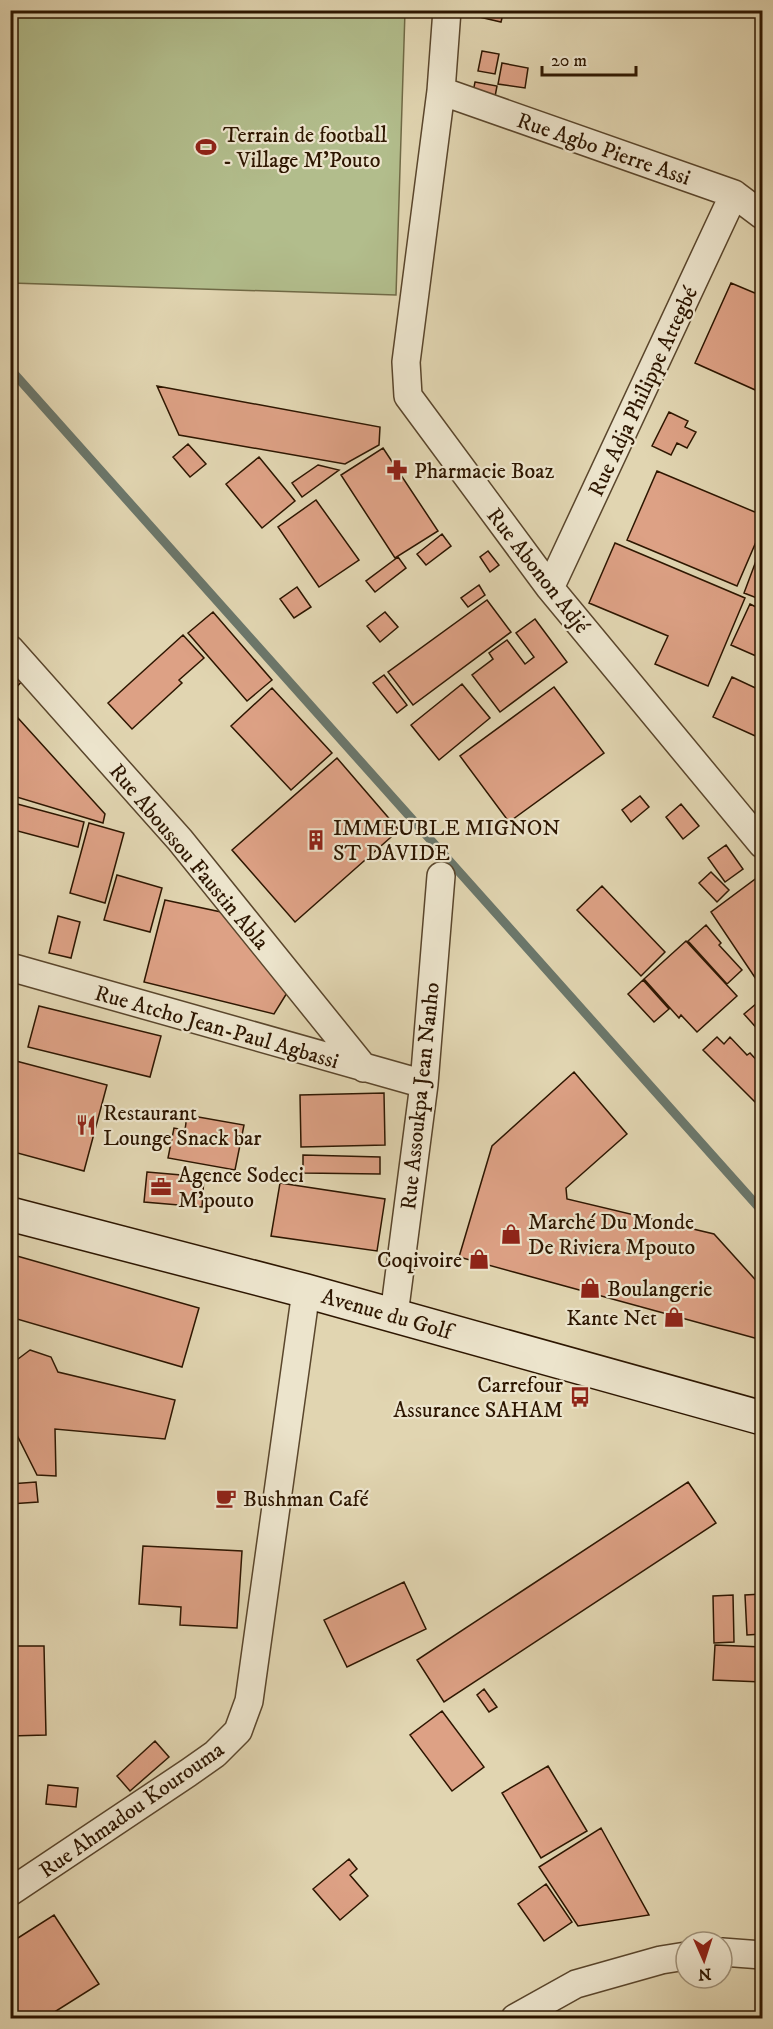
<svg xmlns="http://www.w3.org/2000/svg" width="773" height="2029" font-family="'IM FELL DW Pica',serif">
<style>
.green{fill:#b2bd8c;stroke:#706a46;stroke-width:1.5}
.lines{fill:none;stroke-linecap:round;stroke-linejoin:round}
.stream{stroke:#6b776b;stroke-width:9}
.building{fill:#dda185;stroke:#2d1600;stroke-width:1.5}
.street-casing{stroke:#5a462c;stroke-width:30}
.secondary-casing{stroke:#2d1600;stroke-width:36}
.street{stroke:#ece4cc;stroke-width:27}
.secondary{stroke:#ece4cc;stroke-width:33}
.labels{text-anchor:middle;stroke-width:4.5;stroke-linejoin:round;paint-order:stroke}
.poi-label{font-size:22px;fill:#2d1600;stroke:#ece4cc;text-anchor:start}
.street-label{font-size:22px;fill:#2d1600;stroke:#ece4cc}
</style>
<rect width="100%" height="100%" fill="#e1d5b1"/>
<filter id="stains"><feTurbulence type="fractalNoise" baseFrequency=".00333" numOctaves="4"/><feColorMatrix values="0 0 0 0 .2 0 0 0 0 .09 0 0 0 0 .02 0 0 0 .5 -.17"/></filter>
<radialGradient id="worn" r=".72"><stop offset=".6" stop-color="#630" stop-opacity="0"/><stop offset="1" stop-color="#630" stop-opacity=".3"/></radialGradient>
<path class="green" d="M11 10 405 11 396 295 11 283Z"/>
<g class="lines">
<path class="stream" d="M10 369 762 1211"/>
</g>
<path class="building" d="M480 10H504L501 22 479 17Z
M482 51 499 54 495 74 478 71Z
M502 63 528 68 525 88 498 84Z
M475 82 497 86 494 102 472 97Z
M731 283 762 296V393L695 363Z
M157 386 380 427 379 445 345 464 179 435Z
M669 412 688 421 685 427 696 432 687 448 677 443 671 455 652 446Z
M188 444 206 464 190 477 173 457Z
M383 448 438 531 395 558 341 475Z
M259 457 295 501 262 528 226 484Z
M318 465 339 470 302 497 292 483Z
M657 471 762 515V528L737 586 627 540Z
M316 500 359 560 319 587 278 527Z
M442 534 451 546 426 565 417 554Z
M615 543 745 598 708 686 655 664 668 636 589 603Z
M762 545V600L744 593Z
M488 551 499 565 490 572 480 557Z
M398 557 406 568 375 592 366 581Z
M479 585 485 595 468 607 461 598Z
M297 587 311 607 294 618 280 599Z
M487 600 511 632 413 705 388 672Z
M750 604 762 610V642L756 656 731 645Z
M213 612 272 680 247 701 188 633Z
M385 612 398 627 380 642 367 626Z
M535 619 567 662 500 712 472 675 493 659 489 653 507 640 525 664 534 657 516 633Z
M183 635 204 658 179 680 182 683 132 729 108 703Z
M10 670 25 678 10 694Z
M384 675 407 705 397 713 373 683Z
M732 677 762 691V739L713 717Z
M462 684 490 718 439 760 411 725Z
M554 687 604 753 509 822 460 756Z
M272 688 332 753 291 790 231 726Z
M18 718 105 814 103 823 10 795V741Z
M337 758 399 830 295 922 232 850Z
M640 796 649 807 631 822 622 810Z
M10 802 84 822 78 847 10 829Z
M681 804 699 826 683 839 666 817Z
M89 823 124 833 105 903 70 893Z
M726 845 743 869 725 882 708 858Z
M711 872 729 890 717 902 699 883Z
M762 874V988L711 912Z
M117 875 162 888 150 932 104 920Z
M602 886 665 952 641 976 577 910Z
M165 900 221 912 290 988 274 1014 144 982Z
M58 916 80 922 71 958 49 953Z
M706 925 721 943 719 945 742 970 727 984 688 941Z
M686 941 737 996 697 1032 681 1015 679 1018 644 979Z
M643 980 669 1009 654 1022 628 994Z
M757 1003 762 1009V1030L760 1032 744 1014Z
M39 1006 161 1036 150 1077 28 1047Z
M717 1037 724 1044 730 1037 747 1055 750 1053 762 1066V1109L703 1050Z
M16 1061 107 1085 84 1171 10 1151V1082Z
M574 1072 627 1134 566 1188 567 1199 714 1234 762 1287V1340L459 1257 492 1146Z
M384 1093 385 1145 301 1147 300 1095Z
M187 1115 244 1125 235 1170 168 1158 174 1128 185 1130Z
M303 1155 380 1157V1174L303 1173Z
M147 1172 204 1177 202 1207 144 1202Z
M280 1183 385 1199 377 1251 271 1236Z
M10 1254 199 1308 182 1367 10 1317Z
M30 1350 51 1357 58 1372 175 1400 165 1439 55 1429 56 1476 37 1475 10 1421V1361L14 1362Z
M36 1482 38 1502 10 1504V1484Z
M688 1482 716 1523 444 1702 417 1660Z
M143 1546 242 1551 237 1628 180 1625 181 1607 139 1604Z
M404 1582 426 1629 347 1667 324 1620Z
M762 1594V1634L747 1635 745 1595Z
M733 1595 734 1642 714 1643 713 1596Z
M715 1645 762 1647V1682L713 1680Z
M13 1646H44L46 1735 10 1736Z
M484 1689 497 1707 489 1712 477 1695Z
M442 1711 484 1767 452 1791 410 1735Z
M155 1741 169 1757 130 1791 117 1776Z
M548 1766 587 1831 541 1858 502 1793Z
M48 1785 78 1788 76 1807 46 1804Z
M601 1828 649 1915 578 1926 539 1867Z
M349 1859 357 1869 350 1875 368 1896 340 1920 313 1889Z
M546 1884 572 1922 544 1941 518 1904Z
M54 1915 99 1984 45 2018H22L10 2001V1943Z"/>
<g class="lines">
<g class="street-casing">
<path id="street" d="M447 10 441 91 406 362 408 396 550 588 762 844
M441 91 734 194 762 215
M550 588 734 194
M10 649 180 840 364 1068
M10 967 424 1084
M394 1315 424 1084 441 876
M10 1892 188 1773 215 1754 238 1731 249 1701 306 1291
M722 1952 762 1955
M515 2018 576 1984 661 1960 686 1956"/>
</g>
<g class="secondary-casing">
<path id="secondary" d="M10 1214 306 1291 762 1418"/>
</g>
<use href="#street" class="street"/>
<use href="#secondary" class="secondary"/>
</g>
<defs>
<g id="stadium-bare" transform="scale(1.62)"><path d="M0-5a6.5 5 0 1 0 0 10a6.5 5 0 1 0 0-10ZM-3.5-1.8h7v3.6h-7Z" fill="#8f2418" stroke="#ece4cc" stroke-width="2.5" paint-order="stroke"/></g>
<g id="pharmacy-bare" transform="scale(1.62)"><path d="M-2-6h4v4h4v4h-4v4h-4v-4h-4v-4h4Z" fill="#8f2418" stroke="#ece4cc" stroke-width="2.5" paint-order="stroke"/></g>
<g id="building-bare" transform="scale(1.62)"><path d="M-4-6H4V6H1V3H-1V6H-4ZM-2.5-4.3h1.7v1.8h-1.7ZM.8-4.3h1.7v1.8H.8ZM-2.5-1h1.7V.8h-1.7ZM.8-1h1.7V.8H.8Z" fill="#8f2418" stroke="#ece4cc" stroke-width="2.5" paint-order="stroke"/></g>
<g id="restaurant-bare" transform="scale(1.62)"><path d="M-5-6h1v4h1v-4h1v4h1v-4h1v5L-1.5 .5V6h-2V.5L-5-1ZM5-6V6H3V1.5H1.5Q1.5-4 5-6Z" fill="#8f2418" stroke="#ece4cc" stroke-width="2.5" paint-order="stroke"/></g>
<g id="office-bare" transform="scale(1.62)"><path d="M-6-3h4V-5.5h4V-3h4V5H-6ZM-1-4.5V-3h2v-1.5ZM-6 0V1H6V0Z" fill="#8f2418" stroke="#ece4cc" stroke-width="2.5" paint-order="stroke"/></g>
<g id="shop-bare" transform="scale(1.62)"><path d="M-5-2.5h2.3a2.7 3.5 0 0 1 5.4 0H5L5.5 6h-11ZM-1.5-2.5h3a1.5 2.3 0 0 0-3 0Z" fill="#8f2418" stroke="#ece4cc" stroke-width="2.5" paint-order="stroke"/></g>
<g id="bus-bare" transform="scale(1.62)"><path d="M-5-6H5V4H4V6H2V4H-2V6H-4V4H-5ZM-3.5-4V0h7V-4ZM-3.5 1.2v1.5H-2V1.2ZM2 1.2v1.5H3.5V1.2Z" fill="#8f2418" stroke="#ece4cc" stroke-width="2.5" paint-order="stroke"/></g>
<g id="cafe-bare" transform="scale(1.62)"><path d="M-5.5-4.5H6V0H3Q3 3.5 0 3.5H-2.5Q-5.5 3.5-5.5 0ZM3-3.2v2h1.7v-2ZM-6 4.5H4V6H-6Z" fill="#8f2418" stroke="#ece4cc" stroke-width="2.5" paint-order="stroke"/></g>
</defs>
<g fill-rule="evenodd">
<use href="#stadium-bare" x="206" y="147"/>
<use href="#pharmacy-bare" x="397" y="470"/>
<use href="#building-bare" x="316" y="840"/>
<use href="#restaurant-bare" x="86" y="1125"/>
<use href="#office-bare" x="161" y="1187"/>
<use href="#shop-bare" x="511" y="1234"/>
<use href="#shop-bare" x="479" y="1259"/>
<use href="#shop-bare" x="590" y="1288"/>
<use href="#shop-bare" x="674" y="1317"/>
<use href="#bus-bare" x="580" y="1397"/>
<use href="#cafe-bare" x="226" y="1498"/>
</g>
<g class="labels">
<g class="poi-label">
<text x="223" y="142">Terrain de football<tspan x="223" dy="25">- Village M'Pouto</tspan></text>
<text x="414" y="478">Pharmacie Boaz</text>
<text x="333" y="835">IMMEUBLE MIGNON<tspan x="333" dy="25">ST DAVIDE</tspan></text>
<text x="103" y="1120">Restaurant<tspan x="103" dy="25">Lounge Snack bar</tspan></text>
<text x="178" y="1182">Agence Sodeci<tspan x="178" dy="25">M'pouto</tspan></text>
<text x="528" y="1229">Marché Du Monde<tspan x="528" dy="25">De Riviera Mpouto</tspan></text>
<text x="462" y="1267" text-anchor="end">Coqivoire</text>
<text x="607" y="1296">Boulangerie</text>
<text x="657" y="1325" text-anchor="end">Kante Net</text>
<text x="563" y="1392" text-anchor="end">Carrefour<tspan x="563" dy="25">Assurance SAHAM</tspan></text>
<text x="243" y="1506">Bushman Café</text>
</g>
<g class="street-label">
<text transform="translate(604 148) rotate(19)" y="8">Rue Agbo Pierre Assi</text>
<text transform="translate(642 391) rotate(-65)" y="8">Rue Adja Philippe Attegbé</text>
<text transform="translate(539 570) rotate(52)" y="8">Rue Abonon Adjé</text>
<text transform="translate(190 856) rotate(50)" y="8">Rue Aboussou Faustin Abla</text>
<text transform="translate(217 1026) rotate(16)" y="8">Rue Atcho Jean-Paul Agbassi</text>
<text transform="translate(419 1096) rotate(-84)" y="8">Rue Assoukpa Jean Nanho</text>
<text transform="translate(387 1313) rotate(16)" y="8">Avenue du Golf</text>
<text transform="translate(131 1809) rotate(-35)" y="8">Rue Ahmadou Kourouma</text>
</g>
</g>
<rect width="773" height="2029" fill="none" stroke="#e1d5b1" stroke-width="36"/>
<rect x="12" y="12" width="749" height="2005" fill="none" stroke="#2d1600" stroke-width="3"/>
<rect x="18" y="18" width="737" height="1993" fill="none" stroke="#2d1600" stroke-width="1.5"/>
<g transform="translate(704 1960) rotate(177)"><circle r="28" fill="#ece4cc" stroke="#a0927a" stroke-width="1.5"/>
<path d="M0-4.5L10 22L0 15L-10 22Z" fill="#8f2418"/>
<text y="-9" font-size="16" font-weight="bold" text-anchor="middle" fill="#2d1600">N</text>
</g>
<path d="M542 66v9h94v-9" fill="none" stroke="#2d1600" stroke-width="3"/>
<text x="551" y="66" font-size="18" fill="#2d1600" stroke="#ece4cc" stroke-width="4.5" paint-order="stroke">20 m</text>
<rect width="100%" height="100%" filter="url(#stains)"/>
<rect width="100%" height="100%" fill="url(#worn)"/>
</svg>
